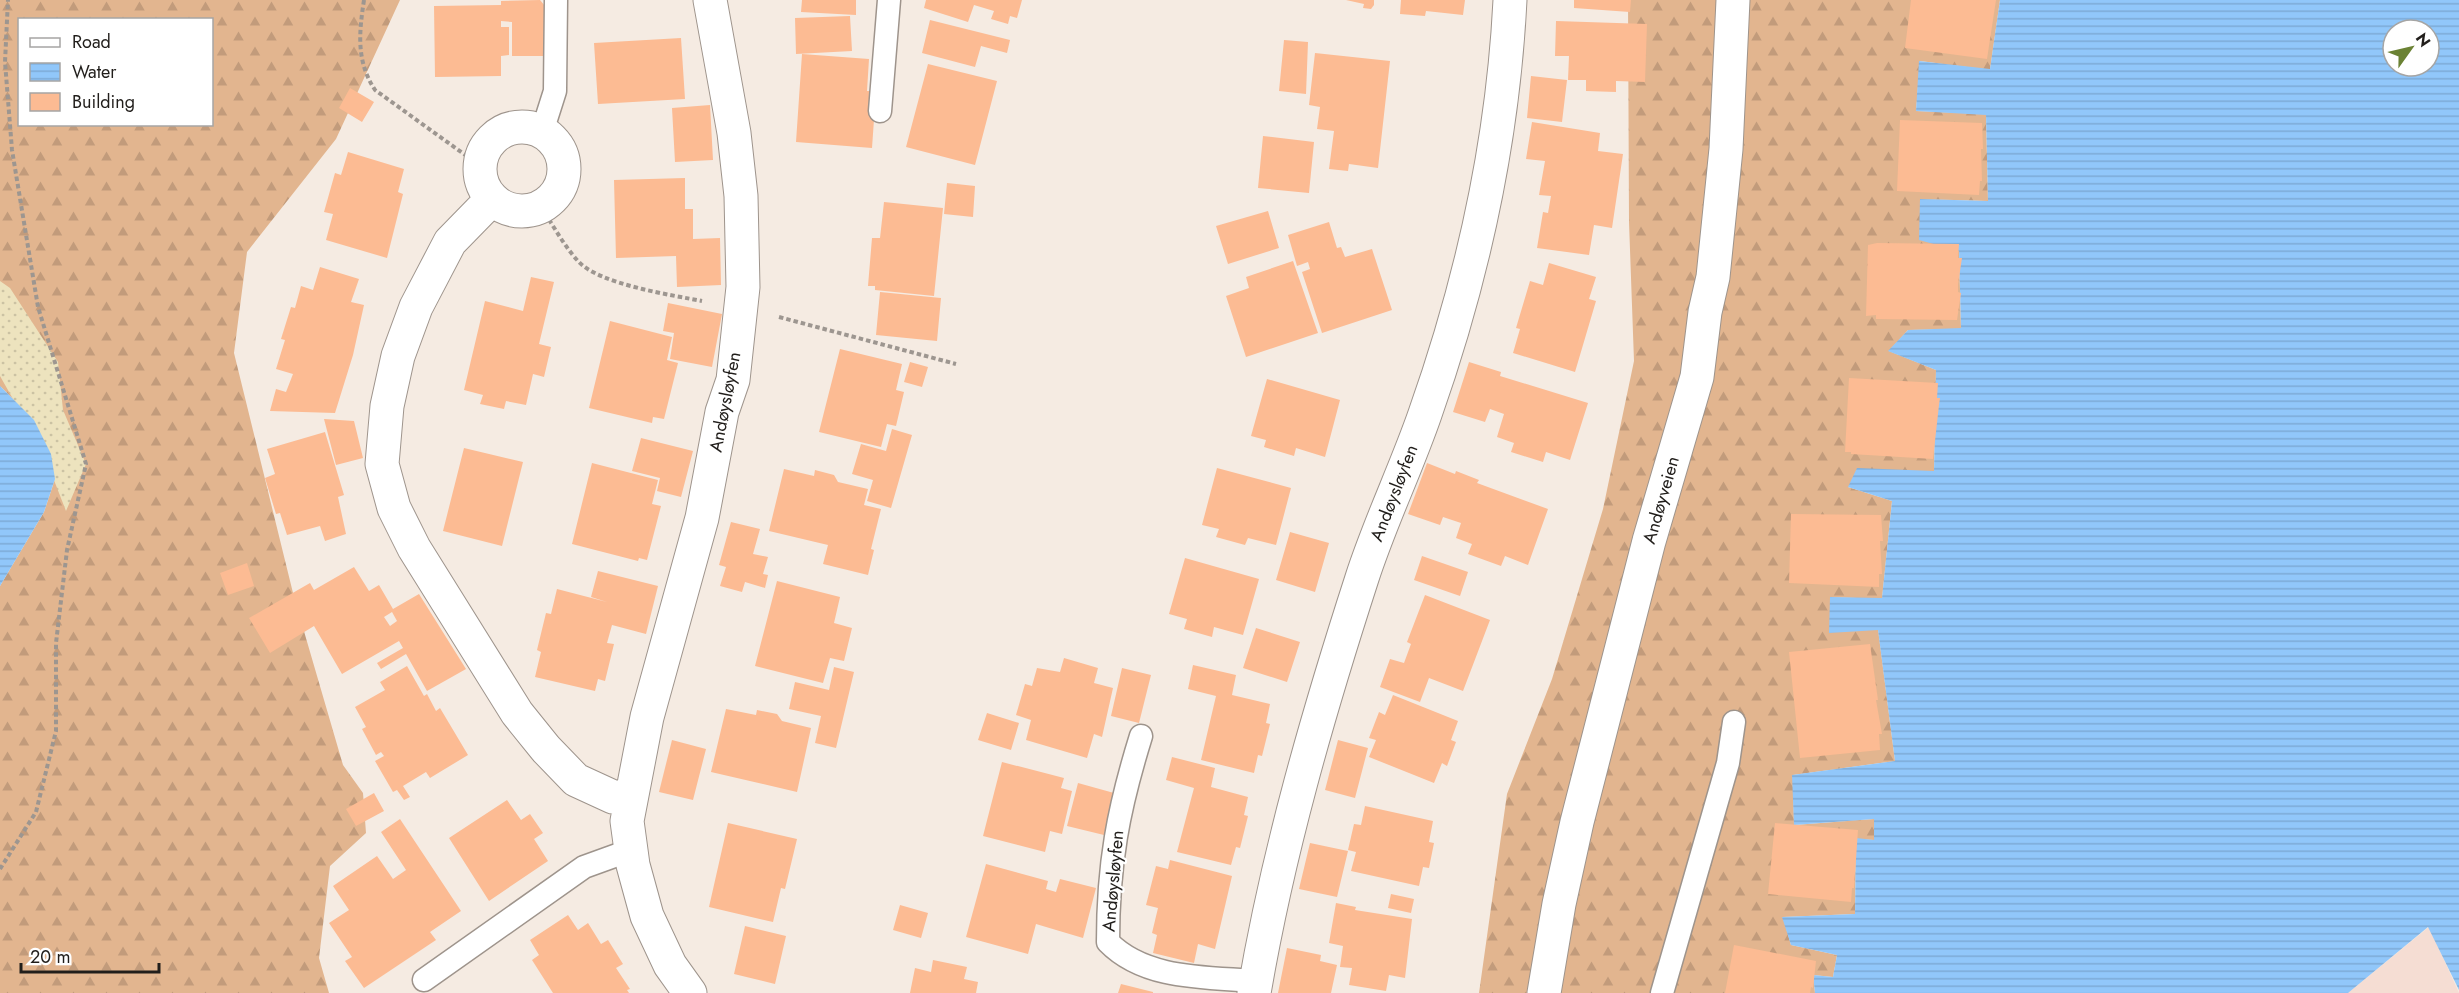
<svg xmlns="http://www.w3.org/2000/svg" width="2459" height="993" font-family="Jost,sans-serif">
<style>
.industrial{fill:#f5ddd3}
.forest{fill:url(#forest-firs);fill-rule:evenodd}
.sand{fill:url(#sand-dots)}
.water{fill:url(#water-rules);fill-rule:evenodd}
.building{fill:#fcbb93;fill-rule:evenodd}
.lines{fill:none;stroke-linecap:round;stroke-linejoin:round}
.lane-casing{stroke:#9e948c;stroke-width:25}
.street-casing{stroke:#9e948c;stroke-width:35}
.secondary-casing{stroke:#9e948c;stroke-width:35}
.path{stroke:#9d9690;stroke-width:4;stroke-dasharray:4.5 3;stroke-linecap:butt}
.lane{stroke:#fff;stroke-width:22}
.street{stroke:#fff;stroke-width:33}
.secondary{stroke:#fff;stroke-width:33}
.labels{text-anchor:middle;stroke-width:4.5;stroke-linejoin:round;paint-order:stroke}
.street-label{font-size:18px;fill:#211e1b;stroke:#fff}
</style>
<defs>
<pattern id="forest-firs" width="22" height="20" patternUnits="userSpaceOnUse" patternTransform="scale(1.5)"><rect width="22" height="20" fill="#e2b58f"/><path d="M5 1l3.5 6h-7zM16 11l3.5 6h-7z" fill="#c29b7b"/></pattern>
<pattern id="sand-dots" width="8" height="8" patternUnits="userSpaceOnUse" patternTransform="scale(1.5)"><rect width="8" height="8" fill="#ede3be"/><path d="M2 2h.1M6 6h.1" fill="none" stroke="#cbc2a3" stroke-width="1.8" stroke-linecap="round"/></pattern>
<pattern id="water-rules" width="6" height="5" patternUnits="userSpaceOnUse" patternTransform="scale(1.5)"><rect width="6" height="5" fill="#91c7fa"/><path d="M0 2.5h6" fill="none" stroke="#7daad6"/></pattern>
</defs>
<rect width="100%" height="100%" fill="#f5ebe2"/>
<path class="industrial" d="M2429 927 2459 993H2348Z"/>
<path class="forest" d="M0 0H400L336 139 247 252 234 353 294 597 343 765 363 793 366 833 330 866 319 958 329 993H0V586L44 512 55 479 34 420 0 386ZM20 20H212V124H20Z
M1628 0H2000L1990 70 1920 61 1916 111 1986 114 1988 201 1920 199 1959 251 1961 329 1908 330 1889 351 1936 370 1934 472 1848 487 1892 501 1882 599 1831 597 1878 629 1895 761 1793 775 1794 825 1874 819V840L1856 839 1855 914 1783 917 1791 945 1837 955 1833 977 1813 975 1815 993H1479L1507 794 1552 679 1603 509 1634 361 1629 222Z"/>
<path class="sand" d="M0 281 10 288 58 362 63 410 86 464 66 511 43 452 0 376Z"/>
<path class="water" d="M2000 0H2459V990L2428 927 2348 993H1815L1813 975 1833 977 1837 955 1791 945 1782 917 1855 914 1856 838 1874 840V819L1794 825 1792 775 1895 761 1878 630 1829 633 1830 597 1882 598 1892 501 1848 487 1857 468 1934 471 1936 370 1888 351 1908 330 1961 328 1959 251 1919 240 1920 199 1988 201 1986 115 1916 111 1919 61 1990 69ZM2393 30H2429V66H2393Z
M0 386 34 420 51 454 55 479 44 512 0 586Z"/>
<path class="building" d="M540 0 545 6V56H512V22L501 21V27H509V55L501 56V76L435 77 434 6 501 5V1Z
M802 0H856V15L801 12Z
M926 0H1022L1017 18 1010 16 1008 24 991 19 994 11 974 5 968 22 924 8Z
M1346 0H1374V5L1371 9 1363 8 1364 4Z
M1401 0H1465L1463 15 1426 11 1425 16 1400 14Z
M1574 0H1631L1630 12 1574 8Z
M1911 0H1996L1987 59 1905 48Z
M850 16 852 51 796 54 795 18Z
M930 20 1010 40 1007 53 981 46 975 67 922 53Z
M1556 21 1647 24 1645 82 1616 81V92L1586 91V80H1568L1569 56H1555Z
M681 38 685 99 598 104 594 43Z
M1284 40 1308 42 1306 94 1279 91Z
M1315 53 1390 61 1378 168 1349 164 1348 171 1329 169 1334 131 1317 129 1320 107 1309 105Z
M802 54 869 59 867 91H876L872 148 796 142Z
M928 64 997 81 975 165 906 147Z
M1531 76 1567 80 1562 122 1527 118Z
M350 88 374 102 362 122 339 108Z
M710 105 713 160 675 162 672 108Z
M1900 120 1982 123 1983 149H1981L1982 181H1980L1979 195 1897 191Z
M1532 122 1600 133 1598 151 1623 154 1612 228 1594 225 1589 255 1537 248 1543 212 1548 213 1551 196 1539 195 1545 161 1526 159Z
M1263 136 1314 142 1309 193 1258 188Z
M348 152 404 169 398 192 403 194 387 258 326 240 333 214 324 212 335 173 341 175Z
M685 178V209H693V239L720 238 721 285 677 287 676 256 616 258 614 180Z
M947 183 975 186 973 217 944 214Z
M884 202 943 208 934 296 875 290V286H868L872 238H880Z
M1268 211 1279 248 1228 264 1216 226Z
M1329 222 1337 248 1341 247 1345 257 1372 249 1392 310 1322 333 1302 272 1310 269 1308 262 1297 266 1288 235Z
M1877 243 1959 244 1958 258H1962L1958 284V292L1961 293 1957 320 1876 319V315L1866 316 1868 245Z
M1293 261 1318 333 1246 357 1226 296 1249 288 1246 277Z
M1549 263 1596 277 1589 299 1596 301 1575 372 1513 353 1520 329 1516 328 1530 281 1543 285Z
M320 267 359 279 351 302 364 305 353 355 335 413 270 411 276 389 286 392 293 374 276 369 285 340 281 339 291 307 295 308 301 286 313 290Z
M531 277 554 282 539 344 551 347 544 377 533 374 526 405 506 401 504 409 480 404 483 395 464 390 485 301 523 311Z
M880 292 941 298 937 341 876 335Z
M668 303 722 314 712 367 670 359 674 333 663 331Z
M610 321 672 337 667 360 678 363 664 419 653 417 652 423 589 408Z
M840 349 902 364 896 390 904 392 896 426 887 424 881 447 819 432Z
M910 362 928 367 922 387 904 382Z
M1469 362 1501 372 1500 376 1588 403 1570 460 1546 452 1543 462 1511 452 1514 443 1497 437 1504 414 1490 409 1485 422 1453 412Z
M1849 378 1938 383 1937 398H1940L1939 405 1933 459 1851 454V452H1845Z
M1267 379 1340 400 1325 457 1296 448 1294 456 1264 447 1266 440 1251 436Z
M324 419 354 421 363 458 336 465Z
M892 429 912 435 891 508 867 501 873 480 852 474 861 444 886 451Z
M325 432 344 495 338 497 346 534 325 541 320 526 287 535 280 513 276 514 265 478 275 474 267 449Z
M641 438 693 451 681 497 657 491 660 478 632 471Z
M464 448 523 462 502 546 443 531Z
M592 463 658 480 652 504 661 506 647 560 639 558 638 561 572 544Z
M1427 463 1455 474 1456 471 1479 480 1477 483 1548 509 1528 565 1505 556 1501 566 1468 554 1472 544 1456 538 1461 523 1443 517 1440 525 1408 514Z
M1217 468 1291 488 1276 545 1248 538 1245 545 1216 537 1219 529 1202 525Z
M784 469 814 476 815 470 834 475 838 482 868 489 864 505 881 509 871 549 874 550 868 575 823 564 828 545 769 531Z
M1791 514 1881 515 1883 541H1880L1882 574H1879V587L1789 583Z
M731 522 760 529 753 554 768 557 763 574 768 575 765 588 745 582 742 592 720 586 726 567 719 565Z
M1290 532 1329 543 1315 592 1276 580Z
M1422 556 1468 572 1460 596 1414 580Z
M1185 558 1259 579 1243 635 1214 627 1212 637 1184 629 1187 619 1169 614Z
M247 563 254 586 228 595 220 573Z
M354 567 369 591 379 585 393 609 419 594 466 669 427 691 406 654 381 669 377 663 403 648 399 641 342 674 314 626 270 653 249 618 310 583 314 590ZM392 612 397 621 390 626 384 617Z
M598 571 658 586 646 634 612 625 607 643 614 644 605 681 598 679 595 691 535 677 541 652 537 650 546 613 551 614 557 589 607 602 591 597Z
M777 581 840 597 834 623 852 628 844 661 830 658 823 683 755 666Z
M1425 595 1490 620 1463 691 1429 678 1420 702 1380 687 1390 659 1404 663 1411 644 1407 642Z
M1256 628 1300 642 1287 682 1243 668Z
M1870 644 1878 700H1876L1882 734H1879L1880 750 1800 758 1789 652Z
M1064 658 1098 668 1094 683 1113 688 1102 737 1094 734 1087 758 1026 740 1031 720 1016 715 1025 684 1032 686 1037 668 1060 672Z
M1193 665 1236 675 1232 695 1270 704 1266 723 1270 724 1262 756 1258 755 1254 773 1201 760 1216 696 1188 689Z
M407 666 424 696 427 694 436 711 440 708 468 755 430 778 426 772 403 786 410 797 404 800 397 790 393 792 375 761 384 756 381 752 376 755 362 729 366 727 355 707 385 690 380 682Z
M834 667 854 672 836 748 815 743 821 716 789 709 795 682 829 690Z
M1122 668 1151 675 1139 723 1111 716Z
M1393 695 1458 721 1451 740 1456 742 1447 766 1442 763 1434 783 1369 757 1376 740 1369 738 1379 712 1385 715Z
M726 709 756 715 757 710 777 714 782 721 811 728 797 792 711 772Z
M987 713 1019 723 1011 750 978 740Z
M672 740 706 749 693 800 659 792Z
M1338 740 1368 748 1355 798 1325 790Z
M1172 757 1215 768 1211 787 1248 797 1244 815 1248 816 1240 848 1236 847 1231 865 1177 852 1194 788 1166 780Z
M1002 762 1064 778 1061 788 1072 791 1062 834 1050 831 1045 852 983 836Z
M1078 783 1114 793 1104 835 1067 826Z
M374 793 384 811 356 826 346 809Z
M507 800 521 820 530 814 543 833 534 839 548 861 489 901 449 838Z
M1365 806 1433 821 1429 842 1434 843 1429 868 1423 867 1419 886 1351 871 1356 852 1348 850 1354 824 1361 825Z
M400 819 461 911 430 932 436 940 364 988 345 961 352 957 329 923 349 910 333 886 377 856 393 879 406 870 381 832Z
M728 823 797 839 785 889 781 888 773 922 709 907Z
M1775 823 1858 830 1854 888H1852L1851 902 1768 894Z
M1310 843 1348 851 1337 897 1299 889Z
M1170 860 1232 876 1215 949 1198 944 1194 963 1153 953 1157 935 1152 933 1158 908 1146 905 1156 866 1168 869Z
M986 864 1048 881 1046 889 1056 892 1060 879 1096 888 1083 938 1036 924 1028 954 966 937Z
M1391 894 1414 899 1411 913 1388 908Z
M1336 903 1356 907 1355 910 1412 919 1405 978 1389 975 1386 991 1349 985 1352 968 1340 967 1343 946 1329 943Z
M900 905 928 913 921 938 893 930Z
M568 915 578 930 588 923 601 944 608 940 623 964 616 968 630 989 627 990 629 993H553L532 960 539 955 530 940Z
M745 926 786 936 775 984 734 974Z
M1734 945 1816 961 1813 988 1811 987 1810 993H1725Z
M1287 948 1321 955 1320 961 1337 965 1331 993H1278Z
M933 960 967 967 964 979 978 982 976 993H910L915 968 931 972Z
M1121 984 1153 992V993H1118Z"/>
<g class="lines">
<g class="lane-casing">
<path id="lane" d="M880 111 889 0
M542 132 555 91 556 0
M1141 736C1118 810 1108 864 1108 942 1145 980 1206 977 1256 981
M424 980 584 867 631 850
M1662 993 1728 763 1734 722"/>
</g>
<g class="street-casing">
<path id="street" d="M480 169a42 42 0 1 1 84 0a42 42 0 1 1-84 0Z
M492 199 450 242 416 307 398 356 387 406 382 464 394 508 414 548 517 713 546 749 576 780 613 797H631
M690 993 670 965 647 916 633 865 627 821 647 717 702 518 722 412 733 380 743 287 741 196 734 133 710 0
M1254 993C1278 852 1318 714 1362 578 1380 522 1406 469 1425 414 1472 281 1503 141 1510 0"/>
</g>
<g class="secondary-casing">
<path id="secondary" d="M1544 993 1559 904 1577 822 1649 541 1697 377 1705 312 1713 277 1726 149 1733 0"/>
</g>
<path class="path" d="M364 0C359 33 356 61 375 90L475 162
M541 207C553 225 564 246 578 261 598 284 671 295 702 301
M779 317 956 364
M0 869 36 812 56 731V643L67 550 86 464 38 307 12 150 5 62 8 0"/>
<use href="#lane" class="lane"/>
<use href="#street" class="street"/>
<use href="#secondary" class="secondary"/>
</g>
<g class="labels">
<g class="street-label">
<text transform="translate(725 402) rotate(-79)" y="6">Andøysløyfen</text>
<text transform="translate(1394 493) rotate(-69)" y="6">Andøysløyfen</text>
<text transform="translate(1661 500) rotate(-74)" y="6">Andøyveien</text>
<text transform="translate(1113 881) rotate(-85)" y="6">Andøysløyfen</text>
</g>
</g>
<rect x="18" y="18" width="195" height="108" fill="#ffffff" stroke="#a6a5a4" stroke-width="1.5"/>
<rect x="30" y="38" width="30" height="9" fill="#ffffff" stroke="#a6a5a4" stroke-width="1.5"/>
<text x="72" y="48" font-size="18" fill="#211e1b">Road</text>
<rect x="30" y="63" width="30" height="18" fill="url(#water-rules)" stroke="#a6a5a4" stroke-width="1.5"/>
<text x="72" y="78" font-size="18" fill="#211e1b">Water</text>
<rect x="30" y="93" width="30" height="18" fill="#fcbb93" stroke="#a6a5a4" stroke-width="1.5"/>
<text x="72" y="108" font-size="18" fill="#211e1b">Building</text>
<g transform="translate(2411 48) rotate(56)"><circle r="28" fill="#ffffff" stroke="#a6a5a4" stroke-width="1.5"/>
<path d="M0-4.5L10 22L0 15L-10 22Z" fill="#6b8234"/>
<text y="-9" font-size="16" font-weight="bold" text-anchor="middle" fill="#211e1b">N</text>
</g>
<path d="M21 963v9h138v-9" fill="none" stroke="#211e1b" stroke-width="3"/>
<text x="30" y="963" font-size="18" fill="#211e1b" stroke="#ffffff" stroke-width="4.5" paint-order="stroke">20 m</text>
</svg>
